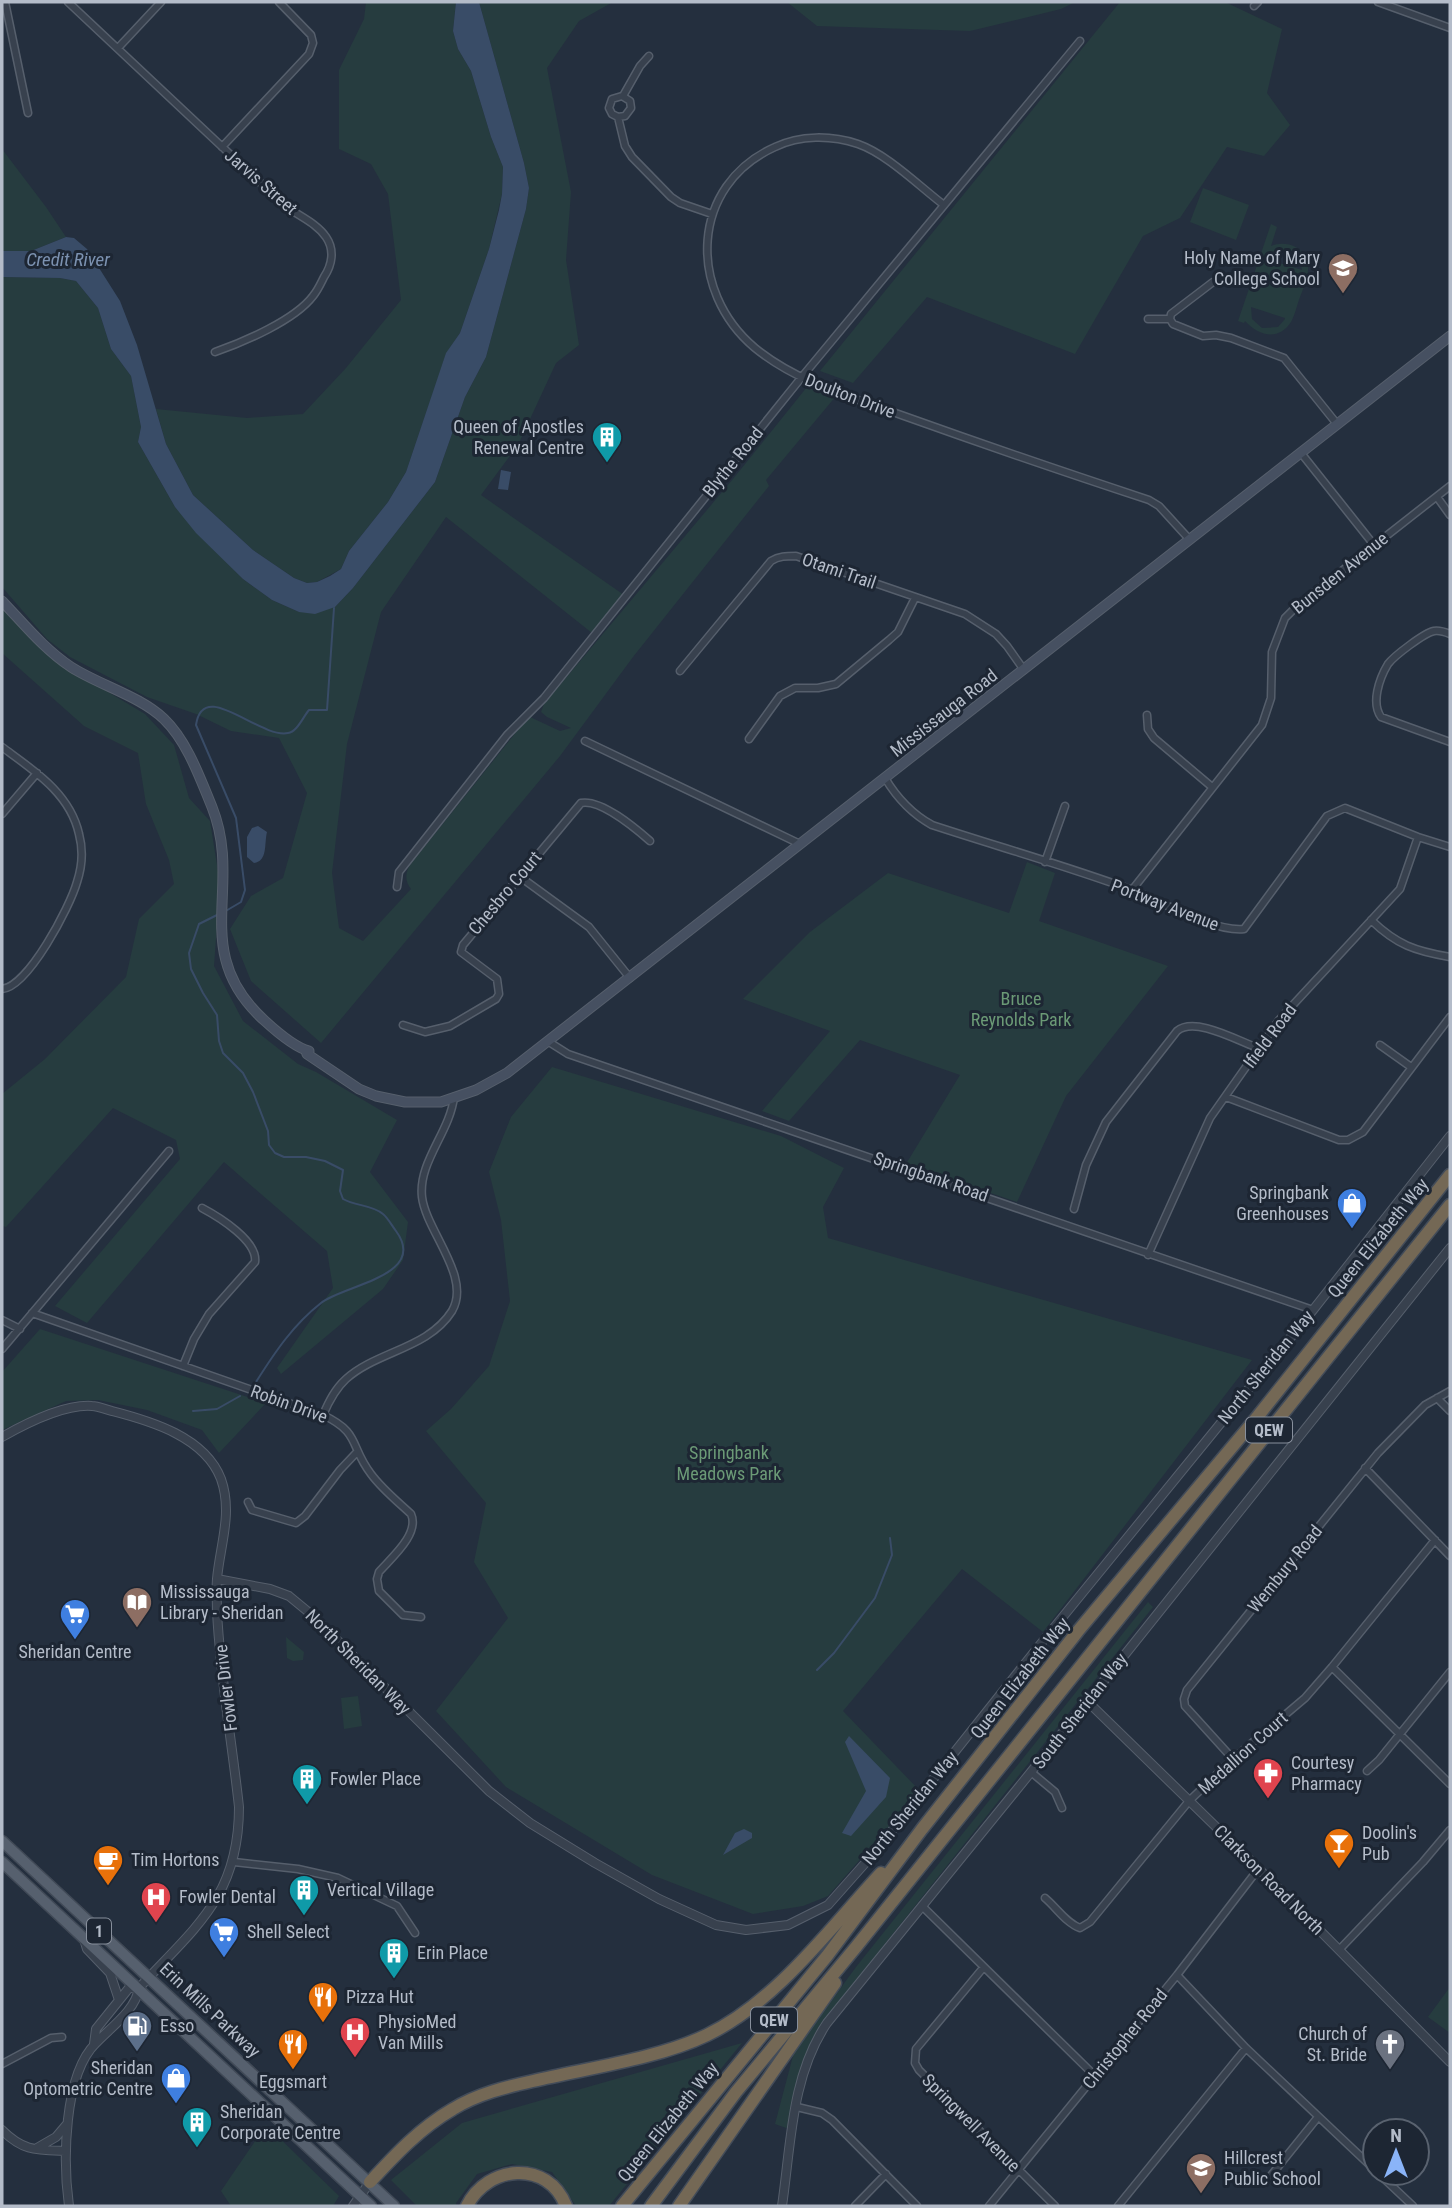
<svg xmlns="http://www.w3.org/2000/svg" width="1452" height="2208" font-family="'Roboto Condensed',sans-serif">
<style>
.green{fill:#263c3f;fill-rule:evenodd}
.water{fill:#394c67}
.lines{fill:none;stroke-linecap:round;stroke-linejoin:round}
.stream{stroke:#394c67;stroke-width:2}
.minor-casing{stroke:#565f6c;stroke-width:9}
.tertiary-casing{stroke:#565f6c;stroke-width:10}
.secondary-casing{stroke:#565f6c;stroke-width:11}
.primary-casing{stroke:#414a57;stroke-width:13}
.motorway-casing{stroke:#434c59;stroke-width:15}
.minor{stroke:#38414e;stroke-width:6}
.tertiary{stroke:#38414e;stroke-width:8}
.secondary{stroke:#465061;stroke-width:9}
.primary{stroke:#56606e;stroke-width:10}
.motorway{stroke:#746855;stroke-width:12}
.labels{text-anchor:middle;stroke-width:6;stroke-linejoin:round;paint-order:stroke}
.shield{fill:#1d2633;stroke:#878f9c;stroke-width:2}
.shield-label{font-size:16px;font-weight:bold;fill:#b4bcc9}
.street-label{font-size:18px;fill:#b4bcc9;stroke:#1d2633}
.poi-label{font-size:18px;fill:#b4bcc9;stroke:#1d2633;text-anchor:start}
.park-label{font-size:18px;fill:#6b9a76;stroke:#1d2633}
.water-label{font-size:19px;font-style:italic;fill:#7c92b1;stroke:#1d2633}
</style>
<rect width="100%" height="100%" fill="#242f3e"/>
<path class="green" d="M366 2H456L453 31 458 49 471 71 491 137 503 167 502 194 489 249 460 333 446 354 406 472 388 502 349 551 341 569 317 582 307 583 294 578 253 550 193 495 166 444 156 409 247 418 303 414 346 368 401 300 388 194 371 164 339 149V70L364 19Z
M479 2H613L579 21 547 68 571 192 566 260 579 345 556 363 518 445 481 495 624 595 592 633 446 517 381 612 347 744 332 873 339 928 363 941 411 889C405 882 405 873 410 865L525 721 530 717 560 731 571 728 547 717 541 712 544 704 733 479 807 387 836 396 766 480 769 486 633 657 560 756 321 1043 251 981 230 929 251 896 283 878 307 793 279 738 231 731 196 714 147 697 70 657 47 639 2 587V277L60 278 76 281 98 308 111 349 131 376 141 427 138 442 175 507 243 579 272 600 299 612 335 607 353 588 435 482 465 397 486 357 526 209 529 188 524 163Z
M787 2H1075L1061 9 970 31 817 26Z
M1120 2H1225L1282 29 1267 93 1290 125 1264 156 1227 147 1180 218 1143 236 1075 354 927 297 853 383 820 371Z
M2 149 46 207 66 237 31 251H2Z
M1203 188 1249 205 1236 240 1190 222Z
M1271 224 1277 227 1271 246C1288 239 1310 249 1308 271 1308 279 1303 289 1300 297 1297 305 1295 315 1291 322 1278 342 1258 335 1245 321L1244 323 1238 321ZM1285 250 1299 258 1302 270 1267 259 1274 252ZM1251 307 1285 318V319L1278 327 1262 328 1252 319Z
M2 607 61 664 145 714 174 745 189 798 210 821 220 884 214 966 243 1021 298 1064 316 1072 397 1120 370 1172 408 1222 403 1260 383 1289 281 1374 277 1368 333 1288 327 1251 224 1162 87 1323 55 1306 180 1159 176 1140 113 1108 6 1227 2 1226V1094L45 1059 126 977 139 919 174 884 169 860 146 804 138 753 84 726 2 653Z
M1027 862 1055 873 1039 921 1168 966 1066 1096 1017 1202 906 1164 960 1075 860 1040 789 1121 762 1111 830 1031 743 999 810 932 888 873 1009 913Z
M552 1067 781 1136 844 1168 823 1207 828 1238 1252 1360 1043 1632 962 1569 843 1711 920 1791 828 1896 803 1906 753 1914 652 1875 506 1787 436 1711 508 1618 474 1562 486 1503 426 1431 451 1409 489 1366 510 1301 501 1220 489 1172 511 1117Z
M40 1329 266 1403 219 1453 202 1430 147 1410 98 1400 66 1401 2 1430V1372Z
M1148 1602 1153 1607 821 2024C800 2059 795 2089 789 2129L775 2124 794 2052 856 1967Z
M286 1637 304 1652 303 1660 293 1661 287 1658Z
M358 1696 362 1726 344 1729 341 1698Z
M1450 1987V2033L1428 2017Z
M742 2043 609 2206H576L552 2172 512 2164 477 2174 456 2203V2206H417L391 2180 462 2123Z
M266 2125 339 2196 333 2206H231L221 2191Z"/>
<path class="water" d="M456 2H479L524 163 529 188 526 209 486 357 465 397 435 482 353 588 335 607 315 614 299 612 272 600 243 579 196 533 175 507 138 442 141 427 131 376 111 349 98 308 76 281 60 278 2 277V251H31L66 237 74 238 87 249 120 301 137 345 166 444 193 495 253 550 294 578 307 583 317 582 330 576 341 569 349 551 388 502 406 472 446 353 460 333 489 249 499 210 502 194 503 167 491 137 471 71 458 49 453 31Z
M501 470 511 472 508 490 498 489Z
M258 826 267 832C264 844 268 861 254 863L247 857V837L252 828Z
M849 1736 890 1778 886 1797 851 1836 842 1833 866 1791 845 1742Z
M744 1829 752 1833V1838L723 1855 735 1833Z"/>
<g class="lines">
<path class="stream" d="M224 912 241 902 245 890 236 818 196 725C203 677 259 739 288 733 297 732 303 717 309 710H327L334 608
M219 914 199 924 189 953 191 969 203 993 217 1015 219 1041 223 1053 243 1073 253 1092 268 1131 269 1145 275 1153 284 1157H306L325 1161 343 1170 340 1191 343 1199C355 1206 373 1205 383 1214 388 1218 392 1226 396 1231 429 1276 343 1285 321 1303 293 1325 275 1352 256 1382
M193 1411 217 1409 240 1396
M817 1670 834 1653 875 1598 892 1555 890 1538"/>
<g class="minor-casing">
<path id="minor" d="M5 2 28 113
M68 2 283 204C296 215 316 222 326 237 335 250 332 265 324 277 321 283 318 290 313 296 295 320 244 342 215 352
M1378 2 1450 28
M1254 6 1258 2
M118 48 161 2
M623 96 640 66 649 56
M618 117 625 116 631 108 630 101 622 96 612 99 609 108 612 114 618 117 625 146 632 157 671 197 680 203 712 214
M222 147 309 54 313 43 311 35 279 2
M944 205C919 186 887 154 858 144 831 135 800 135 775 147 690 185 687 291 755 348 798 383 852 397 904 416 985 445 1067 473 1149 500L1159 506 1190 540
M1213 282 1171 314 1170 319 1173 324 1203 336 1216 335 1231 338 1284 358 1337 424
M1148 319H1170
M1301 453 1374 545
M1437 497 1450 515
M1450 634C1445 632 1440 630 1434 631 1424 633 1394 656 1388 664 1379 679 1371 703 1381 717L1450 742
M680 671 771 561C779 556 786 556 796 556L965 614 996 634 1007 646 1024 670
M1147 715 1148 729 1154 738 1212 787
M749 739 780 696 795 688H818L836 684 889 640 898 632 915 598
M585 741 800 844
M2 747C33 770 70 793 79 834 83 849 82 867 77 882 70 907 28 987 2 989
M885 778C897 798 912 814 932 825 999 847 1067 866 1132 890 1163 902 1213 932 1244 929L1327 816 1345 808 1418 837 1450 847
M2 814 37 773
M1045 862 1065 806
M519 876 589 927 630 978
M397 887 399 872 507 735 544 698 801 378 1080 41
M1132 890 1262 725 1271 698 1272 652 1285 618 1297 606 1450 486
M1371 920C1397 945 1415 951 1450 957
M403 1025 425 1032 450 1026 496 999 499 994 497 979 461 952 463 945 581 803C601 799 635 828 650 841
M549 1042 568 1054 1313 1310
M1380 1045 1411 1067
M1226 1097 1339 1140H1348L1363 1132 1450 1017
M1074 1209 1086 1165 1106 1122 1177 1031C1195 1016 1238 1041 1258 1048
M1148 1255 1210 1118 1279 1020 1400 889 1418 837
M32 1313 323 1415C361 1433 349 1445 371 1474 382 1489 397 1501 411 1514 420 1534 391 1558 379 1572L377 1579 379 1591 403 1615 421 1617
M2 1320 20 1329
M2 1349 169 1151
M183 1366 194 1339 209 1314 255 1262C258 1241 219 1217 202 1208
M1437 1398 1450 1411
M323 1415C329 1401 335 1389 346 1379 377 1351 428 1349 452 1311 472 1277 426 1231 422 1197 418 1162 450 1132 454 1097
M1365 1468 1450 1556
M248 1502 252 1510 296 1523 305 1516 340 1470 357 1452
M1332 1667 1450 1784
M1233 1759 1185 1706 1184 1699 1187 1690 1378 1453 1425 1405 1450 1391
M1367 1771 1379 1760 1450 1672
M1031 1772 1055 1792 1062 1808
M234 1862 298 1869 338 1878 397 1906 415 1933
M1045 1898C1056 1907 1066 1923 1080 1928L1090 1922 1189 1801 1233 1759 1305 1698 1332 1667 1435 1540
M922 1906 1095 2076
M1339 1950 1423 1862 1450 1830
M983 1968 916 2049 915 2063 919 2070 1055 2206
M1177 1975 1246 2048 1375 2170
M2 2064 51 2038 62 2037
M797 2107 822 2113 832 2120 917 2206
M1378 2173 1413 2206
M1265 2183 1318 2117
M855 2206 886 2174
M989 2206 1177 1975 1259 1868
M1118 2206 1246 2048"/>
</g>
<g class="tertiary-casing">
<path id="tertiary" d="M2 1437C25 1424 65 1404 92 1406 99 1406 106 1410 112 1411 151 1421 205 1437 221 1479 233 1513 220 1545 217 1579 216 1590 217 1601 217 1611 220 1676 232 1742 239 1807 239 1897 195 1927 139 1988 136 2010 110 2028 96 2043 63 2075 63 2163 69 2206
M217 1579 270 1589 289 1596 312 1615 489 1791 530 1823 595 1863 659 1899 716 1925 746 1930 788 1925 828 1905 875 1852 1039 1646 1313 1310 1450 1136
M1087 1701 1251 1861 1450 2062
M84 1939 87 1949 110 1973 119 2000
M94 2044 96 2029 129 1988H139
M2 2130C23 2151 36 2150 65 2151
M37 2148 56 2137 67 2124
M353 2206 370 2182
M782 2206C791 2145 791 2076 827 2023L1031 1772 1450 1248"/>
</g>
<g class="secondary-casing">
<path id="secondary" d="M2 601C24 624 44 649 71 667 99 685 140 696 164 719 187 741 200 778 212 807 244 887 188 952 265 1021 277 1032 294 1047 309 1051
M306 1051 307 1054 359 1089 376 1096 405 1102H441L476 1090 507 1073 1450 336"/>
</g>
<g class="primary-casing">
<path id="primary" d="M2 1841 394 2206
M2 1862 371 2206"/>
</g>
<g class="motorway-casing">
<path id="motorway" d="M370 2182C395 2155 420 2128 453 2109 477 2094 506 2087 533 2081 588 2068 657 2059 707 2035 776 2002 830 1928 881 1873
M467 2206C487 2165 548 2159 566 2206
M622 2206 827 1956 922 1829 1078 1631 1258 1416 1450 1175
M651 2206 736 2092 856 1947 1450 1205
M679 2206 835 1983"/>
</g>
<use href="#minor" class="minor"/>
<use href="#tertiary" class="tertiary"/>
<use href="#secondary" class="secondary"/>
<use href="#primary" class="primary"/>
<use href="#motorway" class="motorway"/>
</g>
<defs>
<g id="school-pin" transform="scale(1.575)"><path d="M0 17L-7.5 6A9.5 9.5 0 1 1 7.5 6Z" fill="#8d6e63" stroke="#1d2633"/><path d="M0-5L7-2L0 1L-7-2ZM-4 1L0 2.5L4 1V4Q0 6-4 4Z" fill="#fff"/></g>
<g id="building-pin" transform="scale(1.575)"><path d="M0 17L-7.5 6A9.5 9.5 0 1 1 7.5 6Z" fill="#0f9aa8" stroke="#1d2633"/><path d="M-4-6H4V6H1V3H-1V6H-4ZM-2.5-4.3h1.7v1.8h-1.7ZM.8-4.3h1.7v1.8H.8ZM-2.5-1h1.7V.8h-1.7ZM.8-1h1.7V.8H.8Z" fill="#fff"/></g>
<g id="shop-pin" transform="scale(1.575)"><path d="M0 17L-7.5 6A9.5 9.5 0 1 1 7.5 6Z" fill="#3f7fe0" stroke="#1d2633"/><path d="M-5-2.5h2.3a2.7 3.5 0 0 1 5.4 0H5L5.5 6h-11ZM-1.5-2.5h3a1.5 2.3 0 0 0-3 0Z" fill="#fff"/></g>
<g id="library-pin" transform="scale(1.575)"><path d="M0 17L-7.5 6A9.5 9.5 0 1 1 7.5 6Z" fill="#8d6e63" stroke="#1d2633"/><path d="M-6-4Q-3-5.5-.7-3.5V5Q-3 3-6 4ZM6-4Q3-5.5 .7-3.5V5Q3 3 6 4Z" fill="#fff"/></g>
<g id="supermarket-pin" transform="scale(1.575)"><path d="M0 17L-7.5 6A9.5 9.5 0 1 1 7.5 6Z" fill="#3f7fe0" stroke="#1d2633"/><path d="M-6-5.5h2.5l.6 2H6L4.5 2H-2.5L-4.4-4H-6ZM-1.5 3.2a1.3 1.3 0 1 0 .1 0ZM3 3.2a1.3 1.3 0 1 0 .1 0Z" fill="#fff"/></g>
<g id="pharmacy-pin" transform="scale(1.575)"><path d="M0 17L-7.5 6A9.5 9.5 0 1 1 7.5 6Z" fill="#e0444e" stroke="#1d2633"/><path d="M-2-6h4v4h4v4h-4v4h-4v-4h-4v-4h4Z" fill="#fff"/></g>
<g id="bar-pin" transform="scale(1.575)"><path d="M0 17L-7.5 6A9.5 9.5 0 1 1 7.5 6Z" fill="#e8710a" stroke="#1d2633"/><path d="M-6-5H6L.8 .8V4.5H3.5V6h-7V4.5H-.8V.8Z" fill="#fff"/></g>
<g id="cafe-pin" transform="scale(1.575)"><path d="M0 17L-7.5 6A9.5 9.5 0 1 1 7.5 6Z" fill="#e8710a" stroke="#1d2633"/><path d="M-5.5-4.5H6V0H3Q3 3.5 0 3.5H-2.5Q-5.5 3.5-5.5 0ZM3-3.2v2h1.7v-2ZM-6 4.5H4V6H-6Z" fill="#fff"/></g>
<g id="hospital-pin" transform="scale(1.575)"><path d="M0 17L-7.5 6A9.5 9.5 0 1 1 7.5 6Z" fill="#e0444e" stroke="#1d2633"/><path d="M-5-5h3v3.5h4V-5h3V5h-3V1.5h-4V5h-3Z" fill="#fff"/></g>
<g id="restaurant-pin" transform="scale(1.575)"><path d="M0 17L-7.5 6A9.5 9.5 0 1 1 7.5 6Z" fill="#e8710a" stroke="#1d2633"/><path d="M-5-6h1v4h1v-4h1v4h1v-4h1v5L-1.5 .5V6h-2V.5L-5-1ZM5-6V6H3V1.5H1.5Q1.5-4 5-6Z" fill="#fff"/></g>
<g id="fuel-pin" transform="scale(1.575)"><path d="M0 17L-7.5 6A9.5 9.5 0 1 1 7.5 6Z" fill="#5c6f8a" stroke="#1d2633"/><path d="M-5.5-6h7V0h2V4h1.3V-2.5L3-4.5l.8-.8L6-3V5H2.5V1h-1V6h-7ZM-4.2-4.7v3.2H.2V-4.7Z" fill="#fff"/></g>
<g id="church-pin" transform="scale(1.575)"><path d="M0 17L-7.5 6A9.5 9.5 0 1 1 7.5 6Z" fill="#6b7280" stroke="#1d2633"/><path d="M-1.2-6h2.4v3.5h3.3v2.4h-3.3V6h-2.4V-.1h-3.3v-2.4h3.3Z" fill="#fff"/></g>
</defs>
<g fill-rule="evenodd">
<use href="#school-pin" x="1343" y="268"/>
<use href="#building-pin" x="607" y="437"/>
<use href="#shop-pin" x="1352" y="1203"/>
<use href="#library-pin" x="137" y="1602"/>
<use href="#supermarket-pin" x="75" y="1614"/>
<use href="#pharmacy-pin" x="1268" y="1773"/>
<use href="#building-pin" x="307" y="1779"/>
<use href="#bar-pin" x="1339" y="1843"/>
<use href="#cafe-pin" x="108" y="1860"/>
<use href="#building-pin" x="304" y="1890"/>
<use href="#hospital-pin" x="156" y="1897"/>
<use href="#supermarket-pin" x="224" y="1932"/>
<use href="#building-pin" x="394" y="1953"/>
<use href="#restaurant-pin" x="323" y="1997"/>
<use href="#fuel-pin" x="137" y="2026"/>
<use href="#hospital-pin" x="355" y="2032"/>
<use href="#restaurant-pin" x="293" y="2044"/>
<use href="#church-pin" x="1390" y="2044"/>
<use href="#shop-pin" x="176" y="2078"/>
<use href="#building-pin" x="197" y="2122"/>
<use href="#school-pin" x="1201" y="2168"/>
</g>
<g class="labels">
<g class="shield">
<rect x="1246" y="1417.5" width="46" height="25" rx="5"/>
<rect x="87" y="1918.5" width="24" height="25" rx="5"/>
<rect x="751" y="2007.5" width="46" height="25" rx="5"/>
</g>
<g class="shield-label">
<text x="1269" y="1436">QEW</text>
<text x="99" y="1937">1</text>
<text x="774" y="2026">QEW</text>
</g>
<g class="street-label">
<text transform="translate(261 182) rotate(41)" y="6">Jarvis Street</text>
<text transform="translate(850 396) rotate(21)" y="6">Doulton Drive</text>
<text transform="translate(733 462) rotate(-51)" y="6">Blythe Road</text>
<text transform="translate(839 571) rotate(19)" y="6">Otami Trail</text>
<text transform="translate(1340 573) rotate(-39)" y="6">Bunsden Avenue</text>
<text transform="translate(944 713) rotate(-38)" y="6">Mississauga Road</text>
<text transform="translate(505 893) rotate(-50)" y="6">Chesbro Court</text>
<text transform="translate(1165 905) rotate(21)" y="6">Portway Avenue</text>
<text transform="translate(1270 1036) rotate(-53)" y="6">Ifield Road</text>
<text transform="translate(931 1177) rotate(19)" y="6">Springbank Road</text>
<text transform="translate(1378 1238) rotate(-51)" y="6">Queen Elizabeth Way</text>
<text transform="translate(1266 1367) rotate(-51)" y="6">North Sheridan Way</text>
<text transform="translate(289 1404) rotate(20)" y="6">Robin Drive</text>
<text transform="translate(1285 1569) rotate(-51)" y="6">Wembury Road</text>
<text transform="translate(358 1662) rotate(45)" y="6">North Sheridan Way</text>
<text transform="translate(1020 1678) rotate(-52)" y="6">Queen Elizabeth Way</text>
<text transform="translate(226 1688) rotate(-97)" y="6">Fowler Drive</text>
<text transform="translate(1080 1711) rotate(-52)" y="6">South Sheridan Way</text>
<text transform="translate(1243 1753) rotate(-42)" y="6">Medallion Court</text>
<text transform="translate(910 1808) rotate(-51)" y="6">North Sheridan Way</text>
<text transform="translate(1269 1880) rotate(45)" y="6">Clarkson Road North</text>
<text transform="translate(210 2010) rotate(43)" y="6">Erin Mills Parkway</text>
<text transform="translate(1125 2039) rotate(-51)" y="6">Christopher Road</text>
<text transform="translate(668 2122) rotate(-51)" y="6">Queen Elizabeth Way</text>
<text transform="translate(971 2123) rotate(45)" y="6">Springwell Avenue</text>
</g>
<g class="poi-label">
<text x="1320" y="264" text-anchor="end">Holy Name of Mary<tspan x="1320" dy="21">College School</tspan></text>
<text x="584" y="433" text-anchor="end">Queen of Apostles<tspan x="584" dy="21">Renewal Centre</tspan></text>
<text x="1329" y="1199" text-anchor="end">Springbank<tspan x="1329" dy="21">Greenhouses</tspan></text>
<text x="160" y="1598">Mississauga<tspan x="160" dy="21">Library - Sheridan</tspan></text>
<text x="75" y="1658" text-anchor="middle">Sheridan Centre</text>
<text x="1291" y="1769">Courtesy<tspan x="1291" dy="21">Pharmacy</tspan></text>
<text x="330" y="1785">Fowler Place</text>
<text x="1362" y="1839">Doolin's<tspan x="1362" dy="21">Pub</tspan></text>
<text x="131" y="1866">Tim Hortons</text>
<text x="327" y="1896">Vertical Village</text>
<text x="179" y="1903">Fowler Dental</text>
<text x="247" y="1938">Shell Select</text>
<text x="417" y="1959">Erin Place</text>
<text x="346" y="2003">Pizza Hut</text>
<text x="378" y="2028">PhysioMed<tspan x="378" dy="21">Van Mills</tspan></text>
<text x="160" y="2032">Esso</text>
<text x="1367" y="2040" text-anchor="end">Church of<tspan x="1367" dy="21">St. Bride</tspan></text>
<text x="153" y="2074" text-anchor="end">Sheridan<tspan x="153" dy="21">Optometric Centre</tspan></text>
<text x="293" y="2088" text-anchor="middle">Eggsmart</text>
<text x="220" y="2118">Sheridan<tspan x="220" dy="21">Corporate Centre</tspan></text>
<text x="1224" y="2164">Hillcrest<tspan x="1224" dy="21">Public School</tspan></text>
</g>
<g class="park-label">
<text x="1021" y="1005">Bruce<tspan x="1021" dy="21">Reynolds Park</tspan></text>
<text x="729" y="1459">Springbank<tspan x="729" dy="21">Meadows Park</tspan></text>
</g>
<g class="water-label">
<text x="68" y="266">Credit River</text>
</g>
</g>
<rect width="1452" height="2208" fill="none" stroke="#b4bcc9" stroke-width="7"/>
<g transform="translate(1396 2152)"><circle r="33" fill="#1d2633" stroke="#59626f" stroke-width="2"/>
<path d="M0-5L12 26L0 18L-12 26Z" fill="#8ab4f8"/>
<text y="-10" font-size="19" font-weight="bold" text-anchor="middle" fill="#b4bcc9">N</text>
</g>
</svg>
